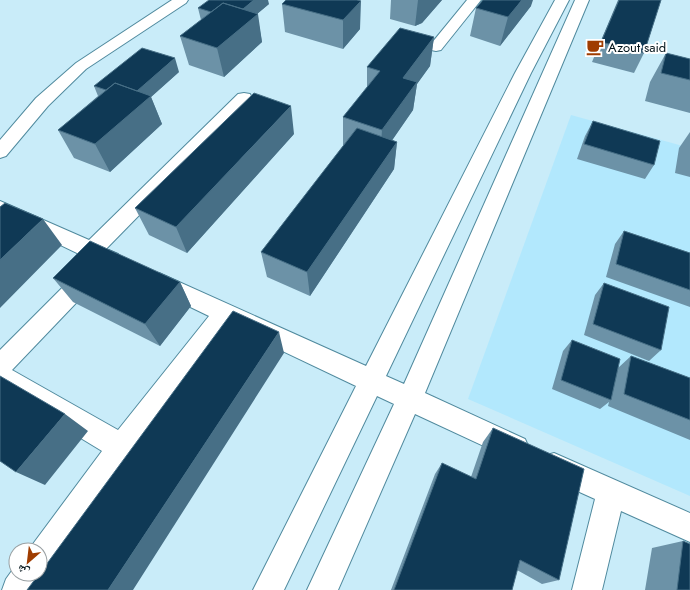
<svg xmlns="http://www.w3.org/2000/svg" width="690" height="590" font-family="Jost,'Noto Naskh Arabic',sans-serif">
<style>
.built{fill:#b2e8fd}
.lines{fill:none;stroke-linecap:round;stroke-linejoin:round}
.minor-casing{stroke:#508a9e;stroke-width:2}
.minor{fill:#fff;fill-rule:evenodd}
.wall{fill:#6c92a7}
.shaded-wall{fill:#476f86}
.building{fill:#0f3955;stroke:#476f86}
.labels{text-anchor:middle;stroke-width:4;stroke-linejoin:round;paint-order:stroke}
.far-poi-label{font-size:13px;fill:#001219;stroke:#fff;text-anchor:start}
</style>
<rect width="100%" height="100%" fill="#c9ecf9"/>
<path class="built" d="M571 115 690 148V496L468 399Z"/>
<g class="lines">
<g class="minor-casing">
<path id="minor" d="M172 0H188L186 3 86 69 48 106 6 156 0 158V140L36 98 76 63Z
M467 0H481L441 50 436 51 431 50 429 47 431 44Z
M555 0H569L531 73 386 376 404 384 575 0H589L425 393 525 439 529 448 525 457 516 461 415 414 338 590H307L394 404 377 396 284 590H253L356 386 228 325 130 456 50 568 42 572 43 574 35 590H2L6 579 16 565V574H40V550H29L30 548 102 451 0 389V350L82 268 90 265 98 268 101 274 98 280 12 370 118 430 209 316 151 288 148 282 151 276 159 273 366 366 515 73Z
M244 93 250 94 252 98 250 102 106 249 118 254 122 260 118 266 111 268 104 266 0 216V201L89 240 238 94Z
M554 453 690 513V542L621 511 602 590H572L595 499 544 476 541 466 544 456Z"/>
</g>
<use href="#minor" class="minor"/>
</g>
<path class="wall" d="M357 0 360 29 343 49 285 32 282 4Z
M391 0H442L422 23 415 26 390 19Z
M618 0H661L644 53 634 73 592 62Z
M269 4 257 14 262 42 224 77 189 65 180 36 201 20 198 8Z
M531 6 500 46 470 36 476 8Z
M434 37 430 66 417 84 413 110 392 140 397 142 394 169 310 296 267 277 261 252 344 145H343V117L367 88V67Z
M666 53 690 59V113L645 101 650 82Z
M179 72 151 97 162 124 110 172 74 158 58 130 98 96 94 86Z
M593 121 654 165 645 179 577 159 585 136Z
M690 132V177L675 173 679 148Z
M294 134 187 253 149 235 135 208Z
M624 231 690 253V307L606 277 615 244Z
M53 278 180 282 191 306 160 346 73 302Z
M604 283 661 350 649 361 584 335 595 295Z
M572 340 618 368 631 356 690 378V440L608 406 609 402 600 409 552 389 563 351Z
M493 428 559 580 542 584 517 570 512 590H391L435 474 442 463 471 477 483 442Z
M683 541 690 590H645L652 548Z"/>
<path class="shaded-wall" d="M254 0H268L269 4 234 33 231 19Z
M418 0H442L422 23 415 26Z
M522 0H533L531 6 500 46 508 17Z
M361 1 360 29 343 49V20Z
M258 14 262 42 224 77 217 48Z
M434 37 430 66 417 84 413 110 380 158 382 130 403 78Z
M175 58 179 72 151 97 162 124 110 172 95 144 128 98Z
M291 106 294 134 187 253 176 227Z
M397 142 394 169 310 296 307 272Z
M43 219 62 245 0 308V260Z
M180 282 191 306 160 346 145 324Z
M279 332 284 353 133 590H108Z
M65 414 88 431 45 485 16 472Z"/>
<path class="building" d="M209 0H254L243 9 223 3 211 12 198 8Z
M286 0H357L361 1 343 20 282 4Z
M483 0H522L508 17 476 8Z
M619 0H661L644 53 601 42Z
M223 3 258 14 217 48 180 36Z
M400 28 434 37 403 78 417 82 382 130 343 117 380 71 367 67Z
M142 48 175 58 137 91 115 83 106 90 94 86Z
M666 53 690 59V80L661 73Z
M115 83 151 96 95 144 58 130Z
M254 93 291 106 176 227 135 208Z
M593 121 660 141 654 165 584 144Z
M357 128 397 142 307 272 261 252Z
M5 203 43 219 0 260V207Z
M624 231 690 253V290L616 264Z
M90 241 180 282 145 324 53 278Z
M604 283 669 307 661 350 593 324Z
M233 311 279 332 108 590H27L39 574H40V573Z
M572 340 620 359 611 400 561 380Z
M631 356 690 378V420L624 394Z
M0 376 65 414 16 472 0 461Z
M493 428 584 469 559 580 520 560 512 590H394L442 463 476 479Z
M683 541 690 544V590H677Z"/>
<defs>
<g id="cafe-bare" transform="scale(1.38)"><path d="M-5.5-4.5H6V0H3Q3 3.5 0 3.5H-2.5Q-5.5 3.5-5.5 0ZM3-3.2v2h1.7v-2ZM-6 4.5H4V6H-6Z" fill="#9f3c00" stroke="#fff" stroke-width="2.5" paint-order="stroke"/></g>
</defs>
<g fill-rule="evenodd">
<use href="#cafe-bare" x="595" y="47"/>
</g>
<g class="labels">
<g class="far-poi-label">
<text x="608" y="52">Azout said</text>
</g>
</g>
<g transform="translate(28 562) rotate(208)"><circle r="19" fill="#ffffff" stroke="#99a0a3"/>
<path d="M0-3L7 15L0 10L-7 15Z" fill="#9f3c00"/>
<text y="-6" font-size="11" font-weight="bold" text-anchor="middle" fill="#001219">ش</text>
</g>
</svg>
